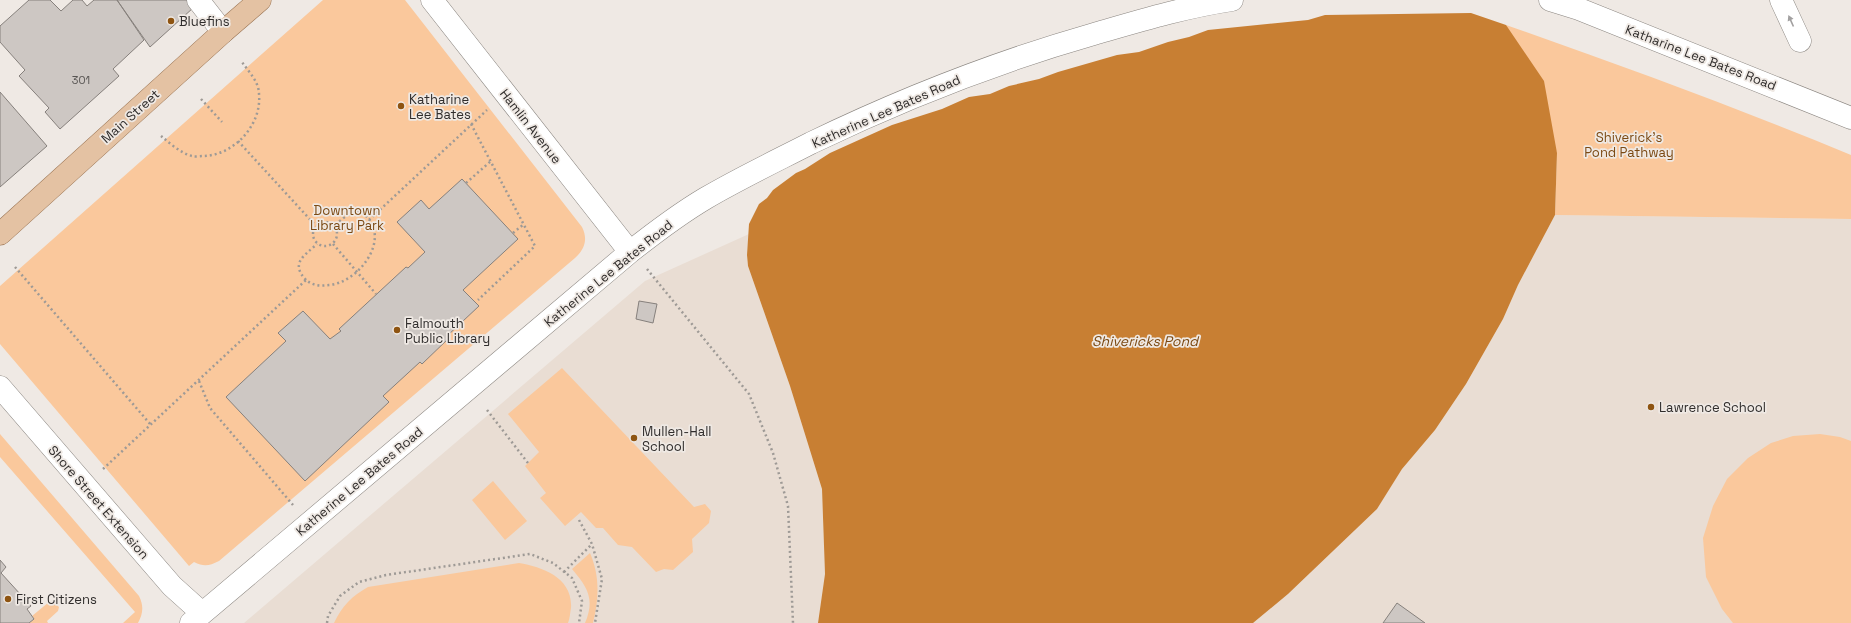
<svg xmlns="http://www.w3.org/2000/svg" width="1851" height="623" font-family="'Space Grotesk',sans-serif">
<style>
.built{fill:#e9ddd3}
.green{fill:#fac89c}
.water{fill:#c87f33}
.building{fill:#cdc7c3;stroke:#86807c}
.lines{fill:none;stroke-linecap:round;stroke-linejoin:round}
.minor-casing{stroke:#8b8681;stroke-width:23}
.major-casing{stroke:#997352;stroke-width:23}
.path{stroke:#9e9a96;stroke-width:2.5;stroke-dasharray:2 3;stroke-linecap:butt}
.minor{stroke:#fff;stroke-width:22}
.major{stroke:#e4c2a3;stroke-width:22}
.oneway{fill:#a2a0a0}
.poi-dot{fill:#8e5411;stroke:#efe9e4;stroke-width:1.5}
.labels{text-anchor:middle;stroke-width:3.5;stroke-linejoin:round;paint-order:stroke}
.number-label{font-size:11px;fill:#575452}
.poi-label{font-size:13px;fill:#302d2c;stroke:#efe9e4;text-anchor:start}
.street-label{font-size:13px;fill:#302d2c;stroke:#efe9e4}
.park-label{font-size:13px;fill:#7c4a14;stroke:#efe9e4}
.water-label{font-size:14px;font-style:italic;fill:#7c4a14;stroke:#efe9e4}
</style>
<rect width="100%" height="100%" fill="#efe9e4"/>
<path class="built" d="M1555 215 1851 219V623H1253L1288 594 1377 509 1402 469 1435 430 1466 384 1503 319 1518 285Z
M749 234 747 255 748 266 790 386 822 489 825 574 818 623H244L645 281Z"/>
<path class="green" d="M323 0H405L582 227C588 239 585 249 575 258L219 561C209 566 204 567 194 562L189 566 0 344V286Z
M1506 25C1622 66 1738 108 1851 155V219L1555 215 1557 153Z
M562 368 694 507 705 504 711 511 709 523 692 539 693 552 673 570 664 569 656 572 632 547 618 545 603 528H596L581 512 565 526 540 498 546 493 525 466 539 452 508 414Z
M0 434 139 596C144 606 143 614 138 623H123L135 612 0 457Z
M1820 434 1840 437 1851 441V623H1733L1722 609 1706 577 1703 538 1713 506 1727 479 1748 458 1771 443 1793 436Z
M493 481 527 521 505 540 472 500Z
M590 553C600 576 599 599 593 623H585C595 599 588 588 572 569Z
M519 563C543 567 573 578 571 608 570 613 570 618 568 623H334C342 606 352 596 368 587Z
M49 602H54L59 607 58 611 47 621 48 623H29L34 619 32 616Z"/>
<path class="water" d="M1471 13 1506 25 1544 81 1557 153 1555 215 1518 285 1503 319 1466 384 1435 430 1402 469 1377 509 1288 594 1253 623H818L825 574 822 489 790 386 748 266 747 255 749 224 759 204 767 198 773 190 796 173 805 169 830 153 892 125 942 109 969 97 990 94 1009 86 1039 79 1058 72 1117 55 1139 52 1168 42 1189 37 1208 30 1308 20 1325 15Z"/>
<path class="building" d="M29 0H50L61 11 73 0H82L87 6 94 0H117L144 40 113 69 119 76 60 129 45 112 49 108 19 76 25 70 0 42V26Z
M117 0H188L193 8 150 47Z
M0 92 47 146 0 187Z
M462 179 518 239 463 290 479 306 447 336 449 338 422 364 420 362 383 396 389 402 305 481 226 397 286 341 278 333 303 311 330 339 341 331 339 329 406 267 408 268 425 252 397 222 421 200 429 209Z
M639 301 657 304 653 323 636 319Z
M0 560 6 567 1 573 31 606 27 609 34 619 29 623H0Z
M1397 603 1425 623H1383Z"/>
<g class="lines">
<g class="minor-casing">
<path id="minor" d="M198 0 223 32
M432 0 630 252
M1550 0 1579 9 1851 118
M1781 0 1800 41
M0 387 172 586 202 613
M191 623 630 252C654 233 679 214 706 198 740 178 776 161 811 143 902 99 996 62 1094 34 1139 21 1185 7 1232 0"/>
</g>
<g class="major-casing">
<path id="major" d="M0 234 223 32 260 0"/>
</g>
<path class="path" d="M201 99 222 122
M471 124 535 246 478 300
M161 136C170 143 180 153 192 156 195 157 200 156 204 156 234 155 262 125 259 94 259 82 249 72 242 62
M238 141 316 226
M466 183 491 161
M369 220 487 110
M313 234a12 12 0 1 1 24 0a12 12 0 1 1-24 0Z
M513 233 524 224
M333 244 376 294
M15 267 151 425
M647 269 749 394 773 453 788 506 793 623
M306 280C290 263 304 256 317 244
M199 381 210 408 293 505
M487 410 528 463
M103 469 306 280C313 286 321 286 329 285 358 283 391 240 366 216 362 212 357 211 352 213 346 215 340 221 335 225
M579 520 592 544 602 579 595 623
M564 572 592 544
M327 623 328 616 340 596 359 582 386 575 530 554 553 563 572 578 582 601 579 623"/>
<use href="#minor" class="minor"/>
<use href="#major" class="major"/>
</g>
<defs><path id="oneway-solid" d="M-6-.8H1V-3.2L6.5 0L1 3.2V.8H-6Z"/></defs>
<use class="oneway" href="#oneway-solid" transform="translate(1791 21) rotate(-114)"/>
<g class="poi-dot">
<circle cx="171" cy="21" r="4"/>
<circle cx="401" cy="106" r="4"/>
<circle cx="397" cy="330" r="4"/>
<circle cx="1651" cy="407" r="4"/>
<circle cx="634" cy="438" r="4"/>
<circle cx="8" cy="599" r="4"/>
</g>
<g class="labels">
<g class="number-label">
<text x="81" y="84">301</text>
</g>
<g class="poi-label">
<text x="179" y="26">Bluefins</text>
<text x="409" y="104">Katharine<tspan x="409" dy="15">Lee Bates</tspan></text>
<text x="405" y="328">Falmouth<tspan x="405" dy="15">Public Library</tspan></text>
<text x="1659" y="412">Lawrence School</text>
<text x="642" y="436">Mullen-Hall<tspan x="642" dy="15">School</tspan></text>
<text x="16" y="604">First Citizens</text>
</g>
<g class="street-label">
<text transform="translate(1701 57) rotate(21)" y="5">Katharine Lee Bates Road</text>
<text transform="translate(886 111) rotate(-24)" y="5">Katherine Lee Bates Road</text>
<text transform="translate(130 116) rotate(-42)" y="5">Main Street</text>
<text transform="translate(531 126) rotate(52)" y="5">Hamlin Avenue</text>
<text transform="translate(608 273) rotate(-39)" y="5">Katherine Lee Bates Road</text>
<text transform="translate(359 481) rotate(-40)" y="5">Katherine Lee Bates Road</text>
<text transform="translate(99 502) rotate(49)" y="5">Shore Street Extension</text>
</g>
<g class="park-label">
<text x="1629" y="142">Shiverick's<tspan x="1629" dy="15">Pond Pathway</tspan></text>
<text x="347" y="215">Downtown<tspan x="347" dy="15">Library Park</tspan></text>
</g>
<g class="water-label">
<text x="1145" y="346">Shivericks Pond</text>
</g>
</g>
</svg>
